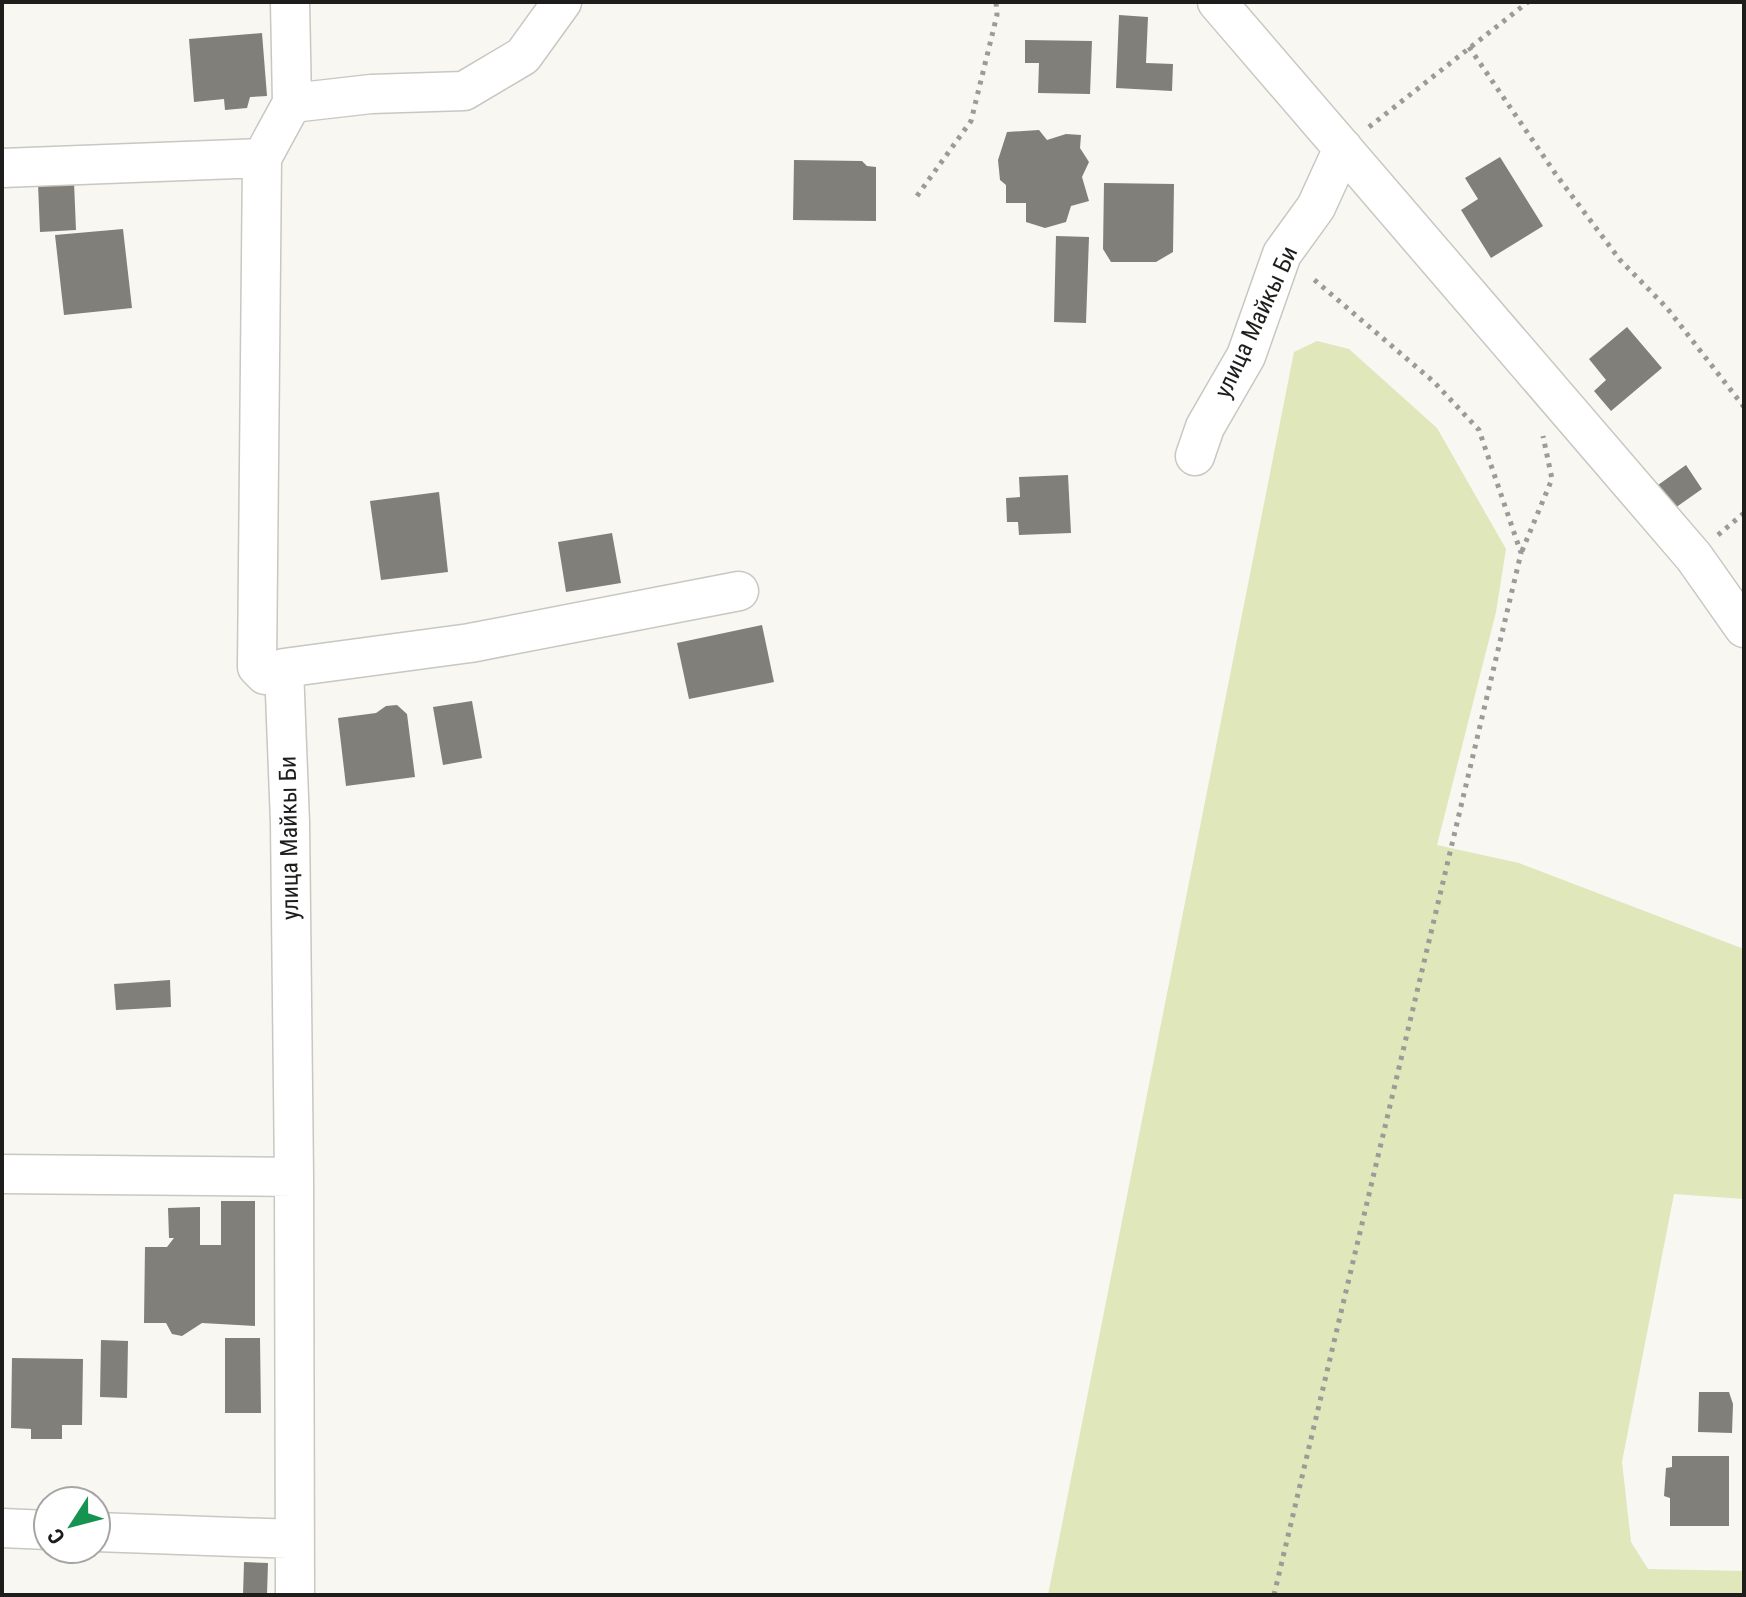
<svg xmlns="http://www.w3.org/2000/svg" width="1746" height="1597" font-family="'Roboto Condensed',sans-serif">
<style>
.green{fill:#dfe7bb}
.building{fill:#807f7a}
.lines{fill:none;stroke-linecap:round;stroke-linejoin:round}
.minor-casing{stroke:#c8c7c2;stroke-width:41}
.path{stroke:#9c9b97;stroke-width:5;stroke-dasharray:4 6;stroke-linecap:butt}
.minor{stroke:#fff;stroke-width:38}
.labels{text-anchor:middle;stroke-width:6;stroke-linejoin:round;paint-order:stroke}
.street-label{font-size:24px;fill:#1e1d1b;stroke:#fff}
</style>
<rect width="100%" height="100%" fill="#f9f7f2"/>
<path class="green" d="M1317 341 1349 349 1437 428 1506 549 1496 612 1437 845 1519 863 1744 949V1199L1674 1194 1622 1462 1631 1542 1648 1569 1744 1571V1595H1048L1294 352Z"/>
<path class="building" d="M1119 15 1148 17 1146 63 1173 64 1172 91 1116 88Z
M262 33 267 96 250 97 247 108 225 110 224 99 194 102 189 39Z
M1025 40 1092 41 1090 94 1038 93 1039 63H1025Z
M1039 130 1047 140 1066 134 1081 135 1080 148 1089 162 1082 177 1089 201 1071 206 1066 222 1045 228 1026 222V203H1006V185L1000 180 998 160 1007 132Z
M1500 157 1543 226 1491 258 1461 210 1478 199 1465 178Z
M794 160 862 161 867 166 876 167V221L793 220Z
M74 182 76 230 40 232 38 184Z
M1104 183 1174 184 1173 252 1156 262H1111L1103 249Z
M123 229 132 308 64 315 55 235Z
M1056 236 1089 237 1086 323 1054 322Z
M1627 327 1662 368 1611 411 1594 391 1606 380 1589 359Z
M1686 465 1702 489 1675 508 1658 485Z
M1068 475 1071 533 1019 535 1018 522H1007L1006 498 1020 497 1019 477Z
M439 492 448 572 381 580 370 501Z
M612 533 621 583 566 592 558 542Z
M762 625 774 682 689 699 677 643Z
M472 701 482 758 443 765 433 707Z
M397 705 407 714 415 777 346 786 338 718 376 713 386 706Z
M170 980 171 1007 116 1010 114 984Z
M221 1201H255V1326L202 1323 182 1336 172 1334 166 1323H144L145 1247H167L174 1238H169L168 1208 200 1207V1245H221Z
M225 1338H260L261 1413H225Z
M101 1340 128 1341 127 1398 100 1397Z
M12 1358 83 1359 82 1425H62V1439H31V1429L11 1428Z
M1699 1392H1729L1733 1404 1732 1433 1698 1432Z
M1672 1456H1729V1526H1670V1498L1664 1496 1666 1468 1672 1467Z
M244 1562 268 1563 267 1595H243Z"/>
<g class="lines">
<g class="minor-casing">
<path id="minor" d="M1217 2 1694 557 1744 628
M292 103 371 94 464 91 523 56 562 2
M262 158 292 103 290 2
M2 168 262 158 257 667 265 675H284
M1195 456 1205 427 1246 356 1282 254 1316 207 1343 148
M2 1174 294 1177 290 823 284 668 470 643 739 591
M294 1177 295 1595
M2 1528 48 1530
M96 1532 294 1539"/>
</g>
<path class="path" d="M1469 47 1557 176 1620 260 1667 308 1744 407
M1369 127 1528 2
M917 196 971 121 997 15 996 2
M1718 535 1744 513
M1522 551 1552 479 1543 436
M1274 1595 1521 553 1479 430 1434 382 1311 277"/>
<use href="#minor" class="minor"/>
</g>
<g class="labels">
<g class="street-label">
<text transform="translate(1256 322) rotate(-65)" y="8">улица Майкы Би</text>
<text transform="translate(289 838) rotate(-91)" y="8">улица Майкы Би</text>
</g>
</g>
<rect width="1746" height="1597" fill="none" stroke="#1e1d1b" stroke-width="8"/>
<g transform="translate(72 1525) rotate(234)"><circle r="38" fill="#ffffff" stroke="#a5a5a4" stroke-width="2"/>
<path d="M0-6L14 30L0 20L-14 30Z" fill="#169351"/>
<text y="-12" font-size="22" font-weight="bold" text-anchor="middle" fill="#1e1d1b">С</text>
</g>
</svg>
